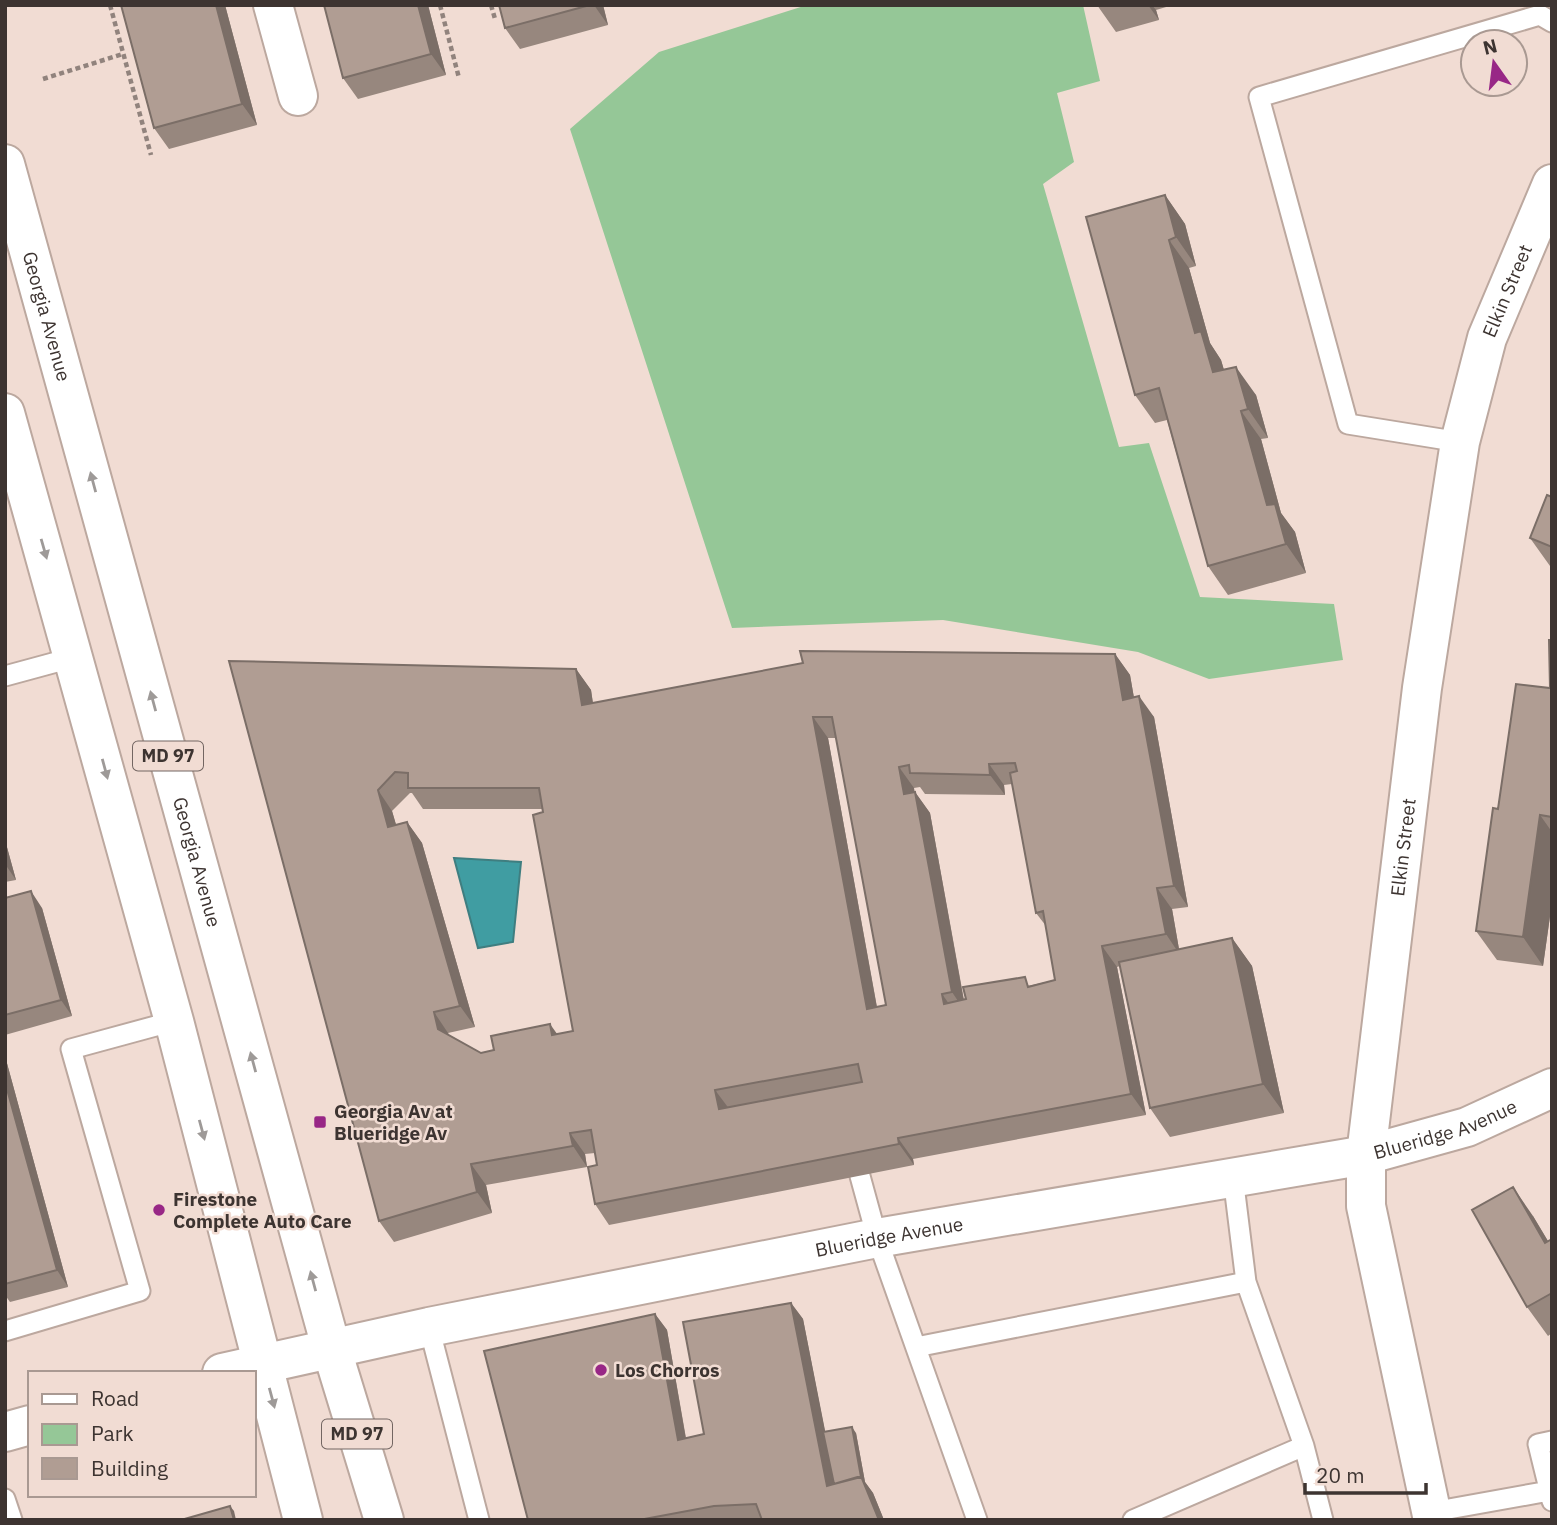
<svg xmlns="http://www.w3.org/2000/svg" width="1557" height="1525" font-family="'IBM Plex Sans',sans-serif">
<style>
.green{fill:#95c797}
.water{fill:#409da2;stroke:#3f7e80;stroke-width:2}
.lines{fill:none;stroke-linecap:round;stroke-linejoin:round}
.service-casing{stroke:#bca89f;stroke-width:23}
.minor-casing{stroke:#bca89f;stroke-width:42}
.tertiary-casing{stroke:#bca89f;stroke-width:42}
.primary-casing{stroke:#bca89f;stroke-width:42}
.path{stroke:#91837d;stroke-width:4.5;stroke-dasharray:5 3.5;stroke-linecap:butt}
.service{stroke:#fff;stroke-width:19}
.minor{stroke:#fff;stroke-width:38}
.tertiary{stroke:#fff;stroke-width:38}
.primary{stroke:#fff;stroke-width:38}
.wall{fill:#97877e;fill-rule:evenodd}
.shaded-wall{fill:#7b6e67}
.building{fill:#b09d93;stroke:#7b6e67;stroke-width:2;fill-rule:evenodd}
.oneway{fill:#9e9a98}
.poi-dot{fill:#982786;stroke:#f1dcd3;stroke-width:2.5}
.labels{text-anchor:middle;stroke-width:5;stroke-linejoin:round;paint-order:stroke}
.shield{fill:#f1dcd3;stroke:#736662;stroke-width:2}
.shield-label{font-size:18px;font-weight:bold;fill:#3d3431}
.street-label{font-size:19px;fill:#3d3431;stroke:#f1dcd3}
.poi-label{font-size:19px;font-weight:bold;fill:#3d3431;stroke:#f1dcd3;text-anchor:start}
</style>
<rect width="100%" height="100%" fill="#f1dcd3"/>
<path class="green" d="M807 5H1083L1100 81 1057 93 1074 162 1043 184 1119 447 1149 443 1200 597 1334 604 1343 660 1209 679 1138 652 943 620 732 628 570 129 659 52Z"/>
<path class="water" d="M454 858 521 862 513 942 478 948Z"/>
<g class="lines">
<g class="service-casing">
<path id="service" d="M1460 442 1348 424 1259 97 1540 15 1552 22
M5 676 75 657
M860 1176 877 1238 977 1520
M1233 1177 1246 1282
M429 1327 479 1520
M5 1331 140 1291 71 1049 174 1021
M916 1347 1246 1282 1304 1446 1133 1520
M1552 1441 1538 1444 1552 1501
M1304 1446 1323 1520
M5 1499 12 1520
M1432 1512 1549 1491"/>
</g>
<g class="minor-casing">
<g id="minor">
<path d="M273 5 298 96"/>
<path id="s1" d="M1433 1520 1366 1206V1155L1422 688 1460 442 1487 338 1552 184"/>
</g>
</g>
<g class="tertiary-casing">
<g id="tertiary">
<path id="s2" d="M222 1373 429 1327 877 1238 1366 1155 1467 1127 1552 1088"/>
<path d="M5 1432 30 1425"/>
</g>
</g>
<g class="primary-casing">
<g id="primary">
<path id="s3" d="M5 164 331 1347 384 1520"/>
<path d="M5 413 174 1021 303 1520"/>
</g>
</g>
<path class="path" d="M110 5 151 155
M440 5 459 78
M491 5 495 19
M43 79 123 54"/>
<use href="#service" class="service"/>
<use href="#minor" class="minor"/>
<use href="#tertiary" class="tertiary"/>
<use href="#primary" class="primary"/>
</g>
<path class="wall" d="M225 5 257 125 169 149 154 128Z
M428 5 446 75 358 99 343 78Z
M499 5H603L608 25 520 49 505 28Z
M1097 5H1173L1156 10 1159 20 1116 32Z
M1165 195 1185 224 1196 266 1189 268 1210 343 1221 360 1224 370 1256 395 1268 438 1261 439 1281 513 1295 532 1306 573 1228 595 1208 566 1167 420 1155 423 1135 395Z
M1552 497V567L1550 566 1530 538Z
M1552 640V902L1543 966 1497 960 1476 931 1550 688Z
M1115 654 1130 675 1134 698 1154 717 1188 907 1172 909 1179 949 1232 938 1252 966 1284 1113 1170 1137 1150 1108 1120 966 1117 967 1146 1115 913 1159 914 1165 609 1225 595 1204 597 1165 595 1153 585 1154 587 1167 486 1185 492 1213 394 1242 379 1221 229 661 576 669 591 690 593 703ZM828 738H836L886 1005 877 1007ZM1012 784 1036 913 1046 926 1055 980 964 1000 930 813 915 792H914V788L920 787 925 794 1005 795 1004 785ZM410 793H412L423 809H542L573 1031 558 1034 481 1053 449 1035 448 1033 475 1027 422 843 407 822 396 825 392 811Z
M5 840 16 880 5 882Z
M5 898 42 908 72 1016 5 1035Z
M5 1056 68 1287 10 1302 5 1295Z
M1533 1216 1548 1241 1552 1239V1333L1548 1336 1527 1307Z
M791 1303 803 1319 825 1432 856 1433 865 1482 873 1493 884 1520H528L655 1314 667 1330 686 1438 704 1434Z"/>
<path class="shaded-wall" d="M216 5H225L257 125 242 104Z
M418 5H428L446 75 431 54Z
M594 5H603L608 25Z
M1148 5H1152L1156 10 1159 20Z
M1165 195 1185 224 1196 266 1176 237Z
M1169 240 1189 268 1210 343 1221 360 1233 401 1213 372 1195 333Z
M1236 367 1256 395 1268 438 1248 409Z
M1241 411 1261 439 1281 513 1295 532 1306 573 1286 544 1267 505Z
M1115 654 1130 675 1138 721 1123 700Z
M576 669 591 690 596 726 582 705Z
M1139 696 1154 717 1188 907 1174 886Z
M813 717 828 738 881 1030 867 1009Z
M989 764 1004 785 1005 795 990 775Z
M899 767 914 788 919 815 904 794Z
M378 790 392 811 403 848 388 827Z
M915 792 930 813 966 1013 952 992Z
M1540 815 1552 832V902L1543 966 1523 937Z
M407 822 422 843 475 1027 460 1006Z
M5 840 16 880 5 864Z
M1157 888 1172 909 1180 955 1166 934Z
M31 891 42 908 72 1016 61 1000Z
M1232 938 1252 966 1284 1113 1263 1084Z
M1102 946 1117 967 1146 1115 1131 1094Z
M942 994 957 1015 944 1004Z
M434 1012 448 1033 453 1050 438 1029Z
M550 1024 565 1045 552 1035Z
M5 1056 68 1287 57 1270 5 1082Z
M715 1090 730 1110 719 1109Z
M570 1133 585 1154 587 1167 573 1146Z
M898 1138 913 1159 914 1165 899 1144Z
M471 1164 486 1185 492 1213 477 1192Z
M1513 1187 1533 1216 1552 1248 1545 1243Z
M791 1303 803 1319 836 1486H827Z
M655 1314 667 1330 689 1457 678 1440Z
M852 1427 856 1433 865 1482 873 1493 884 1520H879L862 1483Z
M230 1506 234 1511 236 1520H234Z"/>
<path class="building" d="M121 5H216L242 104 154 128Z
M324 5H418L431 54 343 78Z
M499 5H590L505 28Z
M1165 195 1176 237 1169 240 1195 333 1201 331 1213 372 1236 367 1248 409 1241 411 1267 505 1275 504 1286 544 1208 566 1159 388 1135 395 1086 217Z
M1547 495 1552 497V547L1530 538Z
M1549 640H1552V817L1540 815 1523 937 1476 931 1493 808 1498 809 1516 684 1550 688Z
M800 651 1115 654 1123 700 1139 696 1174 886 1157 888 1166 934 1102 946 1131 1094 898 1138 899 1144 595 1204 588 1167 597 1165 591 1130 570 1133 573 1146 471 1164 477 1192 379 1221 229 661 576 669 582 705 803 663ZM813 717H832L886 1005 867 1009ZM1015 763 1017 771 1010 773 1036 913 1043 911 1055 980 1028 987 1025 977 963 987 966 999 944 1004 942 994 952 992 915 792 904 794 899 767 909 765 910 773 990 775 989 764ZM395 772 408 773V788H539L543 812 533 815 573 1031 552 1035 550 1024 491 1036 494 1050 481 1053 438 1029 434 1012 460 1006 407 822 388 827 378 790ZM858 1064 862 1082 719 1109 715 1090Z
M31 891 61 1000 5 1015V898Z
M1232 938 1263 1084 1150 1108 1119 962Z
M5 1082 57 1270 5 1284Z
M1513 1187 1545 1243 1552 1239V1293L1527 1307 1472 1210Z
M791 1303 827 1486 861 1476 879 1520H762L756 1504 714 1506 639 1520H528L484 1351 655 1314 678 1440 704 1434 683 1322Z
M852 1427 861 1477 834 1484 823 1432Z
M230 1506 234 1520H181Z"/>
<defs><path id="oneway-solid" d="M-6-.8H1V-3.2L6.5 0L1 3.2V.8H-6Z" transform="scale(1.75)"/></defs>
<g class="oneway">
<use href="#oneway-solid" transform="translate(93 482) rotate(-105)"/>
<use href="#oneway-solid" transform="translate(44 549) rotate(74)"/>
<use href="#oneway-solid" transform="translate(153 701) rotate(-105)"/>
<use href="#oneway-solid" transform="translate(105 769) rotate(75)"/>
<use href="#oneway-solid" transform="translate(253 1062) rotate(-105)"/>
<use href="#oneway-solid" transform="translate(202 1130) rotate(75)"/>
<use href="#oneway-solid" transform="translate(313 1281) rotate(-105)"/>
<use href="#oneway-solid" transform="translate(272 1398) rotate(75)"/>
</g>
<g class="poi-dot">
<rect x="313" y="1115" width="14" height="14" rx="3.5"/>
<circle cx="159" cy="1210" r="7"/>
<circle cx="601" cy="1370" r="7"/>
</g>
<g class="labels">
<g class="shield">
<rect x="133" y="741.5" width="70" height="29" rx="5"/>
<rect x="322" y="1419.5" width="70" height="29" rx="5"/>
</g>
<g class="shield-label">
<text x="168" y="762">MD 97</text>
<text x="357" y="1440">MD 97</text>
</g>
<g class="street-label">
<text dy="7" stroke="none"><textPath href="#s1" startOffset="1250">Elkin Street</textPath></text>
<text dy="7" stroke="none"><textPath href="#s3" startOffset="158">Georgia Avenue</textPath></text>
<text dy="7" stroke="none"><textPath href="#s1" startOffset="682">Elkin Street</textPath></text>
<text dy="7" stroke="none"><textPath href="#s3" startOffset="724">Georgia Avenue</textPath></text>
<text dy="7" stroke="none"><textPath href="#s2" startOffset="1248">Blueridge Avenue</textPath></text>
<text dy="7" stroke="none"><textPath href="#s2" startOffset="681">Blueridge Avenue</textPath></text>
</g>
<g class="poi-label">
<text x="334" y="1118">Georgia Av at<tspan x="334" dy="22">Blueridge Av</tspan></text>
<text x="173" y="1206">Firestone<tspan x="173" dy="22">Complete Auto Care</tspan></text>
<text x="615" y="1377">Los Chorros</text>
</g>
</g>
<rect width="1557" height="1525" fill="none" stroke="#3d3431" stroke-width="14"/>
<rect x="28" y="1371" width="228" height="126" fill="#f1dcd3" stroke="#a99992" stroke-width="2"/>
<rect x="42" y="1394" width="35" height="10" fill="#ffffff" stroke="#a99992" stroke-width="2"/>
<text x="91" y="1406" font-size="21" fill="#3d3431">Road</text>
<rect x="42" y="1424" width="35" height="21" fill="#95c797" stroke="#a99992" stroke-width="2"/>
<text x="91" y="1441" font-size="21" fill="#3d3431">Park</text>
<rect x="42" y="1458" width="35" height="21" fill="#b09d93" stroke="#a99992" stroke-width="2"/>
<text x="91" y="1476" font-size="21" fill="#3d3431">Building</text>
<g transform="translate(1494 63) rotate(346)"><circle r="33" fill="#f1dcd3" stroke="#a99992" stroke-width="2"/>
<path d="M0-5L12 26L0 18L-12 26Z" fill="#982786"/>
<text y="-10" font-size="19" font-weight="bold" text-anchor="middle" fill="#3d3431">N</text>
</g>
<path d="M1305 1483v10h121v-10" fill="none" stroke="#3d3431" stroke-width="3.5"/>
<text x="1316" y="1483" font-size="21" fill="#3d3431" stroke="#f1dcd3" stroke-width="5" paint-order="stroke">20 m</text>
</svg>
